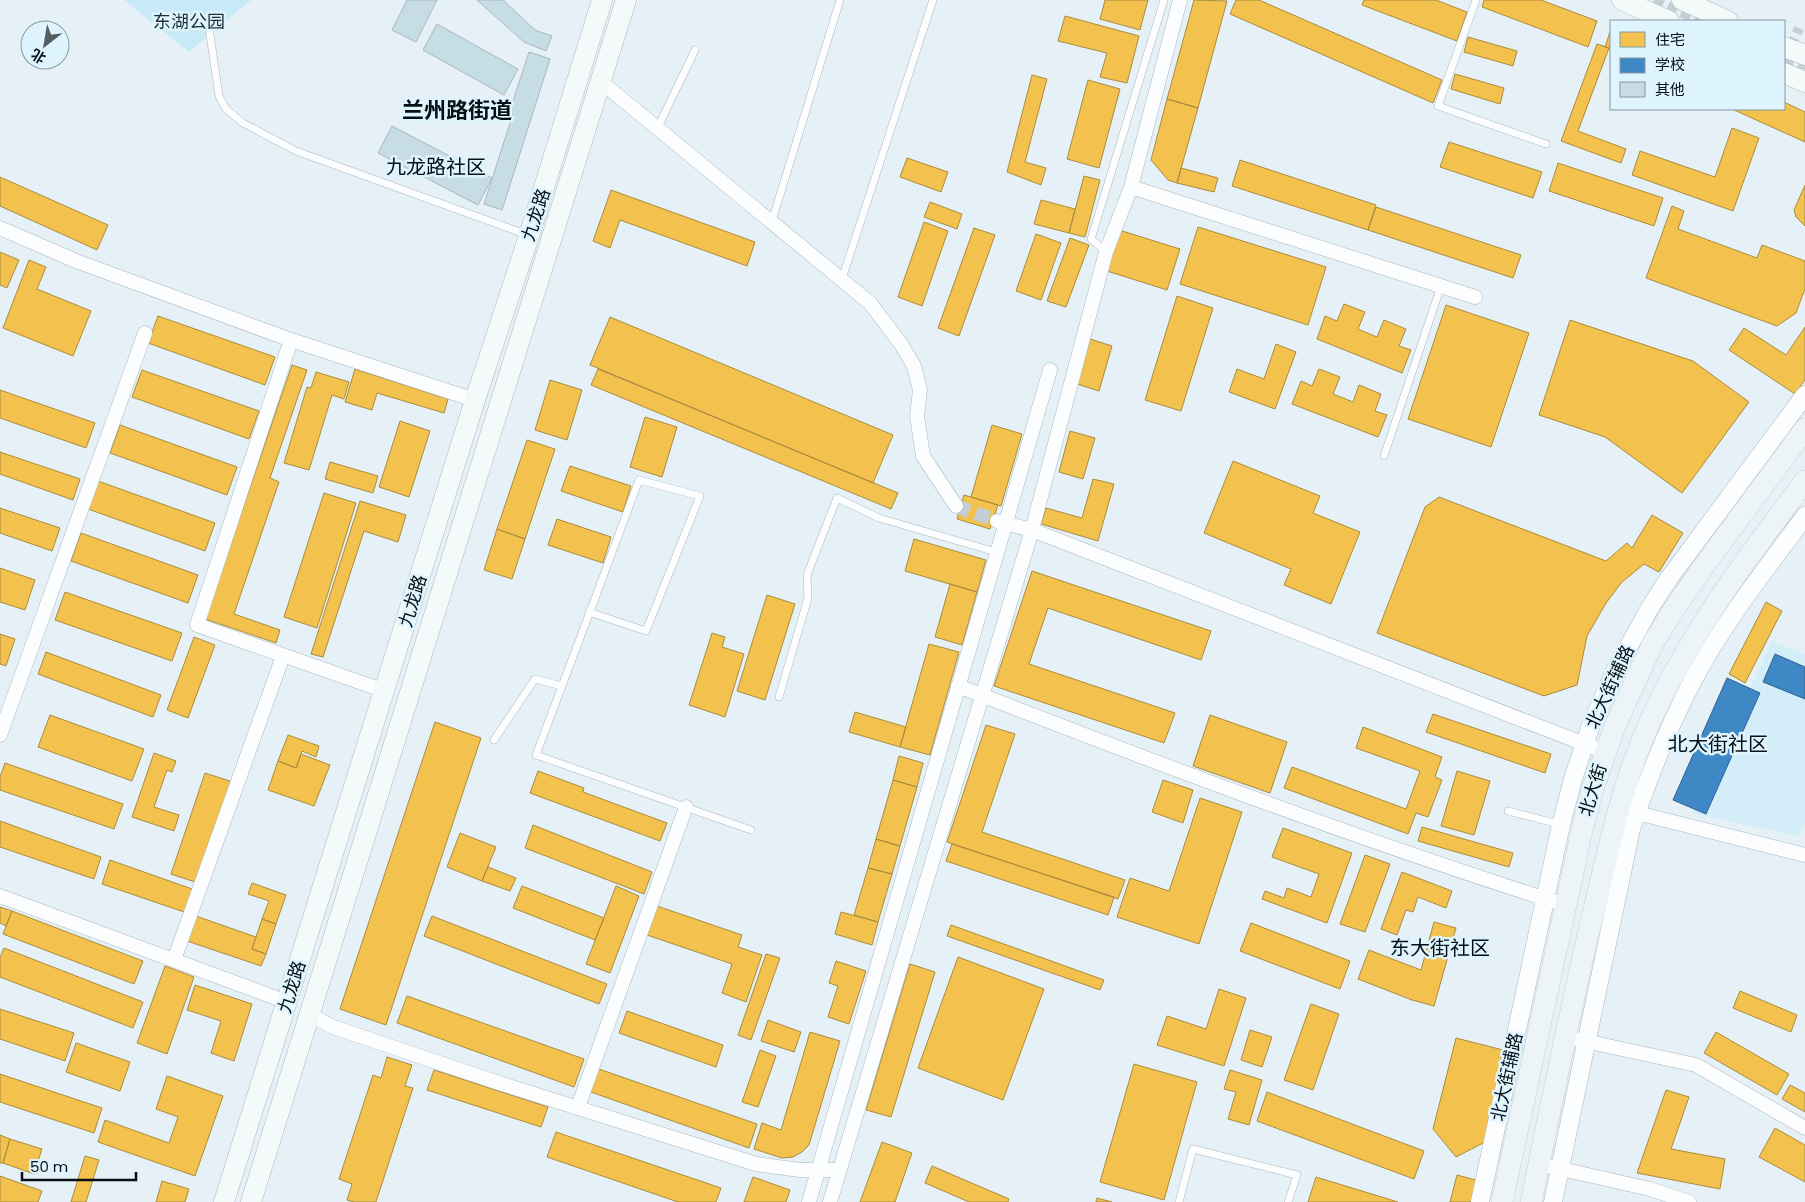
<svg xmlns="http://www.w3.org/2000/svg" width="1805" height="1202" font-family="Poppins,'Noto Sans SC',sans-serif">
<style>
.built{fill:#d4eef9}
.green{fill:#c8eaf8}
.homes{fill:#f2c14e;stroke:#ab8c3c}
.schools{fill:#3f88c5;stroke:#2e6490}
.building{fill:#c7dde6;stroke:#acb7bc}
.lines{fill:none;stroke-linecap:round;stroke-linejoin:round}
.pedestrian-tunnel{stroke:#c4cfd5;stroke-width:10;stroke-dasharray:10 5;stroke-linecap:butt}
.minor-tunnel{stroke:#c4cfd5;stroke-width:14;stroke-dasharray:14 7;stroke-linecap:butt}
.service-casing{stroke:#adb7bc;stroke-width:8}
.minor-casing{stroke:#adb7bc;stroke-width:15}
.tertiary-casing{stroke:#adb7bc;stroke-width:19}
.secondary-casing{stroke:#adb7bc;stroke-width:21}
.primary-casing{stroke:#c8cfd1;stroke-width:22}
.service{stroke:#fbfdfe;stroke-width:7}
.minor{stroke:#fbfdfe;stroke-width:14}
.tertiary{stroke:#fbfdfe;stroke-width:18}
.secondary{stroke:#f4f9fa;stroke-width:20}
.primary{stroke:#edf4f7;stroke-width:21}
.labels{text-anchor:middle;stroke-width:5;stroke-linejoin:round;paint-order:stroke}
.park-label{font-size:18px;fill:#1c3038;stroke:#def4fe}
.street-label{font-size:18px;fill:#060f13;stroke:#def4fe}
.quarter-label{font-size:20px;fill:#060f13;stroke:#def4fe}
.district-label{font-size:22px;font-weight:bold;fill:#060f13;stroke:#def4fe}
</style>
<rect width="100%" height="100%" fill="#e5f1f7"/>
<path class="built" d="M1772 641 1805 655V824L1800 837 1692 813Z"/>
<path class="green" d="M124 0H251L189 52Z"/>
<path class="homes" d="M1105 0H1148L1140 30 1100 19Z
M1194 0 1227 1 1198 108 1167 99Z
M1236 0H1259L1442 80 1433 103 1230 14Z
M1364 0H1436L1467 12 1457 41 1362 5Z
M1484 0H1541L1597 21 1588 47 1482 7Z
M1065 16 1139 36 1127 83 1100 77 1107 53 1058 41Z
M1611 29V49L1605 47Z
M1468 37 1517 51 1513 66 1464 52Z
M1597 44 1609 48 1578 131 1626 149 1621 163 1561 141Z
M1455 74 1504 88 1500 104 1451 89Z
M1032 75 1047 79 1025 162 1046 168 1041 185 1007 172Z
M1088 80 1120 89 1099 168 1067 159Z
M1167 99 1198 108 1177 183 1168 180 1151 160Z
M1784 102 1805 112V142L1732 109H1784Z
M1732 128 1759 138 1733 211 1632 175 1640 151 1715 177Z
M1449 142 1542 172 1533 198 1440 167Z
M907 158 948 172 941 192 900 177Z
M1240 160 1376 205 1368 230 1232 186Z
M1558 163 1663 198 1654 226 1549 191Z
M1181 168 1218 178 1214 192 1177 183Z
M1084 176 1100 180 1085 237 1069 233Z
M0 177 108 225 97 250 0 206Z
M1805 185V226L1796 217 1794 210Z
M611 190 755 242 747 266 620 220 610 248 593 241Z
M1041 200 1075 209 1069 233 1034 224Z
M930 202 962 214 957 229 924 217Z
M1672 206 1684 211 1678 229 1757 258 1762 245 1805 261V289L1796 313 1777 326 1646 278Z
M1376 207 1521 255 1513 278 1368 230Z
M924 222 948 231 922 306 898 297Z
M1198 227 1326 267 1308 325 1180 284Z
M974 228 995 235 959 336 938 328Z
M1119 230 1180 249 1167 290 1107 271Z
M1036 234 1061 243 1041 300 1016 291Z
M1070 238 1089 245 1066 307 1047 301Z
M0 252 19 260 7 288 0 285Z
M29 260 46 267 37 289 91 311 73 356 3 328Z
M1177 296 1213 308 1181 411 1145 400Z
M1344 304 1365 312 1358 329 1377 337 1384 320 1406 329 1399 346 1411 350 1402 373 1317 339 1325 316 1337 321Z
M1446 305 1529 333 1491 447 1408 419Z
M158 316 275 357 265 385 148 343Z
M610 317 893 435 873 483 590 365Z
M1570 320 1693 361 1749 402 1682 493 1605 437 1539 415Z
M1805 327V380L1795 394 1729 350 1744 328 1786 355Z
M1090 339 1112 346 1099 391 1077 384Z
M1276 344 1296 352 1275 409 1229 392 1237 369 1264 379Z
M292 365 307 370 270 478 279 482 234 614 280 630 276 643 205 619Z
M355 369 448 399 444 413 377 393 372 410 345 402Z
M598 369 898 493 891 509 591 385Z
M1319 369 1340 377 1333 394 1353 402 1359 385 1381 394 1375 411 1387 415 1378 437 1292 404 1301 381 1312 386Z
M142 370 259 411 249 439 132 397Z
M316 372 349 382 344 399 332 395 309 470 284 463 307 387 311 388Z
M550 380 582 390 567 440 535 430Z
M0 390 95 423 86 448 0 418Z
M645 417 677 427 662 477 630 467Z
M400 421 430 431 409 497 379 487Z
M120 425 237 467 227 495 110 453Z
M992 425 1022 434 1001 506 971 497Z
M1070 431 1095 438 1083 479 1059 472Z
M527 440 555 449 525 539 497 529Z
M0 452 80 479 73 500 0 474Z
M1233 461 1320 496 1313 513 1360 532 1331 604 1284 585 1291 569 1204 533Z
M330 462 378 476 373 493 325 479Z
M570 466 631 486 623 512 561 491Z
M1093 479 1114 484 1098 541 1041 524 1046 508 1082 518Z
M98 481 215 523 205 551 88 509Z
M324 493 356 503 317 628 284 617Z
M964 495 998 505 990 529 957 519Z
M1439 497 1606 561 1627 543 1632 548 1652 515 1683 533 1659 572 1644 564 1622 582 1606 603 1587 636 1577 685 1544 696 1377 633 1425 507Z
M360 501 406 515 398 542 364 531 323 657 311 654Z
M0 508 60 528 52 551 0 533Z
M557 519 611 537 603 563 548 545Z
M497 529 525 539 512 579 484 570Z
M81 533 198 575 188 603 71 561Z
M914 539 986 560 977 592 905 571Z
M0 568 35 580 25 610 0 602Z
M1032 571 1211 631 1201 660 1048 608 1029 664 1175 713 1164 743 994 686Z
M950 584 977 592 962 645 935 637Z
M65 592 182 633 172 661 55 620Z
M767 595 795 604 765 700 737 691Z
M1766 602 1782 611 1745 683 1729 674Z
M712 633 725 637 722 647 744 654 725 717 689 705Z
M0 634 15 639 6 666 0 664Z
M194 637 215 645 188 718 167 710Z
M929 644 959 652 930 755 900 747Z
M46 652 161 695 153 717 38 674Z
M855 712 906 727 900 747 849 732Z
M1433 714 1551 754 1545 773 1426 732Z
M50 715 144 749 132 781 38 747Z
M1210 715 1287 742 1270 793 1193 766Z
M435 722 481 738 386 1025 340 1009Z
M986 725 1015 734 982 832 1125 880 1118 899 947 842Z
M1363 727 1442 757 1435 777 1442 780 1428 817 1416 813 1408 834 1284 788 1292 767 1406 809 1420 771 1356 748Z
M288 735 319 746 316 757 302 751 296 768 278 761Z
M154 753 176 761 172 772 167 770 154 807 179 815 174 831 132 817Z
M301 754 330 765 314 806 268 790 278 761 296 768Z
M899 756 923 763 917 787 893 780Z
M5 763 123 804 114 829 0 790V777Z
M538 771 584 788 583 792 667 823 660 841 530 793Z
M1457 771 1490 781 1474 835 1441 826Z
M205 773 233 782 198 883 171 874Z
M893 780 917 787 900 846 876 839Z
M1163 780 1193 790 1183 823 1152 812Z
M1200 798 1242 812 1199 944 1117 917 1130 878 1169 891Z
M0 821 101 857 94 879 0 847Z
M533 825 652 872 644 894 525 848Z
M1422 827 1513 853 1509 867 1418 841Z
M1283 828 1352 853 1327 923 1262 899 1265 891 1284 898 1287 888 1311 897 1319 874 1272 857Z
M460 833 496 847 482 881 447 867Z
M876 839 900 846 892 874 868 868Z
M952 844 1114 897 1108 915 946 861Z
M1365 855 1390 864 1365 932 1340 924Z
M110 860 195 890 187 913 102 884Z
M488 867 516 878 510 891 482 881Z
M868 868 892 874 878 922 854 915Z
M1402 872 1452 891 1446 908 1418 897 1413 912 1406 910 1397 935 1381 929Z
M252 883 286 895 276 924 262 919 269 901 248 894Z
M522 886 604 918 595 940 513 908Z
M616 886 639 896 610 973 586 964Z
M657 906 742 935 738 947 762 955 746 1002 722 993 732 964 647 935Z
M0 907 12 911 6 926 0 923Z
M12 911 143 961 134 984 3 934Z
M841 912 878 922 872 945 835 934Z
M193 915 256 937 252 949 266 954 261 966 184 940Z
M432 916 607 984 599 1004 424 936Z
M262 919 276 924 266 954 252 949Z
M1434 922 1456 928 1434 1006 1412 1000 1358 979 1369 950 1421 970Z
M1251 923 1350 961 1340 989 1240 951Z
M951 925 1104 980 1100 990 947 936Z
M4 948 143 1002 133 1028 0 977V957Z
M766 954 780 958 751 1040 738 1035Z
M958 957 1044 989 1003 1100 918 1068Z
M836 961 866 971 849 1024 828 1017 838 986 829 983Z
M910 964 935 972 891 1117 866 1110Z
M165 966 194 977 167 1054 137 1043Z
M195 985 252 1004 234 1061 211 1053 221 1021 187 1010Z
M1219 989 1246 998 1224 1066 1157 1045 1167 1016 1206 1029Z
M1740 991 1797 1015 1791 1032 1733 1008Z
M407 996 584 1059 574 1087 397 1023Z
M1311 1004 1339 1014 1313 1090 1284 1080Z
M0 1009 74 1033 65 1061 0 1039Z
M627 1011 723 1045 716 1067 619 1033Z
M768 1020 801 1032 794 1052 761 1041Z
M1250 1030 1272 1037 1262 1067 1241 1060Z
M810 1032 840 1041 809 1145 802 1152 793 1157 782 1158 754 1149 762 1123 781 1130Z
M1716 1032 1789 1074 1777 1095 1704 1053Z
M1456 1038 1507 1051 1485 1142 1456 1157 1433 1129Z
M76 1043 130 1062 120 1091 66 1072Z
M760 1050 776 1056 758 1107 742 1102Z
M387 1057 412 1065 405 1086 413 1088 376 1202H354L347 1200 352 1184 339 1179 373 1075 381 1078Z
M1134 1064 1197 1082 1164 1200 1100 1182Z
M596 1068 757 1124 749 1148 588 1091Z
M434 1070 548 1107 541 1127 427 1090Z
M1230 1070 1262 1080 1249 1125 1228 1119 1236 1092 1224 1089Z
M0 1074 102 1108 94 1133 0 1102Z
M167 1076 223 1096 195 1176 98 1142 105 1120 169 1143 178 1117 156 1109Z
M1790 1085 1805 1093V1112L1782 1099Z
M1666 1090 1689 1097 1671 1149 1725 1159 1720 1189 1637 1173Z
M1267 1092 1424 1151 1414 1179 1257 1121Z
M1775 1128 1805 1145V1182L1759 1157Z
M556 1132 721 1188 716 1202H678L547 1157Z
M0 1135 10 1139 3 1163H0Z
M10 1139 42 1149 34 1174 3 1163Z
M882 1142 912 1153 895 1202H860Z
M85 1156 99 1160 86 1202H71Z
M932 1166 1009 1199 1008 1202H969L925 1183Z
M1457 1175 1483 1182 1478 1202H1450Z
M0 1176 42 1191 38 1202H0Z
M753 1177 790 1190 786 1202H744Z
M1316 1177 1398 1202H1308Z
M162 1181 189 1189 185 1202H156Z
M1097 1198 1112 1202H1096Z"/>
<path class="schools" d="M1775 654 1805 667V699L1763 682Z
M1727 678 1760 693 1706 814 1673 800Z"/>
<path class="building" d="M407 0H437L416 42 392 30Z
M477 0H503L535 30 552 36 546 51 524 42Z
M437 24 518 69 504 95 423 50Z
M529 52 550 59 502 210 484 204 513 114 509 113Z
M392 126 492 178 478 205 378 153Z"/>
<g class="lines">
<path class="pedestrian-tunnel" d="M1654 0 1700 21
M1784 60 1805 69
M1785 61 1799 28"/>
<path class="minor-tunnel" d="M956 506 997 521"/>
<g class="service-casing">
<path id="service" d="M1476 0 1438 106 1546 144
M208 21 219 96 226 109 243 123 296 151 528 235
M658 127 695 50
M772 221 840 0
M1106 252 1091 239 1164 0
M842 279 933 0
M1384 456 1441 286
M589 612 646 631 700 496 639 480C605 572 571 663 536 755L751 830
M779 697 808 598 807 575 837 498 879 518 996 552
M494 740 535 679 562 686
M1508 811 1562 825
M1179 1202 1193 1149 1297 1175 1288 1202"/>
</g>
<g class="minor-casing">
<path id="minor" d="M600 81 870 303 901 344 914 366 920 390 917 416 923 456 956 506
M1131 187 1475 297
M0 228 76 261 291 340 475 400
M291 340 197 625 385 691
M997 521 1032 530 1605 752
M958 686C1158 764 1360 840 1565 905
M0 735 145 333
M1629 811 1805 855
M0 896 287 1002
M174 960 283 656
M309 1014 333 1027 499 1083 756 1164 800 1170H839
M1566 1037 1696 1065 1805 1128
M578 1107 686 807
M1539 1164 1650 1189 1689 1202
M809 1202 1050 370
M830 1202 1032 530 1106 252 1131 187 1180 0"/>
</g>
<g class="tertiary-casing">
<path id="tertiary" d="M1480 1202 1561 825 1573 779 1590 728 1616 669 1651 606 1670 577 1805 395
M1553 1202 1631 829C1648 778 1668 728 1693 680 1724 622 1766 569 1805 516"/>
</g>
<g class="secondary-casing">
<path id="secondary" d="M1622 0 1669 21
M1682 0 1728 21
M1784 47 1805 55
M1784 73 1805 82
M224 1202 475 400 529 236 602 0
M251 1202 626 0"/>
</g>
<g class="primary-casing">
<path id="primary" d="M1502 1202 1582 830 1593 788 1615 726 1652 645 1674 609 1706 563 1805 429
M1531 1202C1551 1106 1570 1009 1593 914 1608 851 1621 788 1647 729 1686 638 1746 559 1805 481"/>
</g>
<use href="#service" class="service"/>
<use href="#minor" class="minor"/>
<use href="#tertiary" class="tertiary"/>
<use href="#secondary" class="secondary"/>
<use href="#primary" class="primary"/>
</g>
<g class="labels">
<g class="park-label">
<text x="189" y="28">东湖公园</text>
</g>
<g class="street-label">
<text transform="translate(536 215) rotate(-72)" y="6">九龙路</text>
<text transform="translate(413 601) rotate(-73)" y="6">九龙路</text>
<text transform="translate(1610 687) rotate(-65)" y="6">北大街辅路</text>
<text transform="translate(1593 790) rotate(-73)" y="6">北大街</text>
<text transform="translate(292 987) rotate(-73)" y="6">九龙路</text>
<text transform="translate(1507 1077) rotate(-78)" y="6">北大街辅路</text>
</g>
<g class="quarter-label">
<text x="436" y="174">九龙路社区</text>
<text x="1718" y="751">北大街社区</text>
<text x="1440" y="955">东大街社区</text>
</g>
<g class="district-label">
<text x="457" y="118">兰州路街道</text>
</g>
</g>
<rect x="1610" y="20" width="175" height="90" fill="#def4fe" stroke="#8898a0"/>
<rect x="1620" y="32" width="25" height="15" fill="#f2c14e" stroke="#8898a0"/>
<text x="1655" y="45" font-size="15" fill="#060f13">住宅</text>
<rect x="1620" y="58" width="25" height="15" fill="#3f88c5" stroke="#8898a0"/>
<text x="1655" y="70" font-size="15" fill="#060f13">学校</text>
<rect x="1620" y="82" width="25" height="15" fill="#c7dde6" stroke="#8898a0"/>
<text x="1655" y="95" font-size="15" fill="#060f13">其他</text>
<g transform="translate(45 45) rotate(211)"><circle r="24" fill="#def4fe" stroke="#8898a0"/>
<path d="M0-4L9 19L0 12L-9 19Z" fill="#545e63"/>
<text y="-8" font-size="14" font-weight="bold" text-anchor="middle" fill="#060f13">北</text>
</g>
<path d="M22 1172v8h114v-8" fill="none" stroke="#060f13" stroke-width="2.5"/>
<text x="30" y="1172" font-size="15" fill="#060f13" stroke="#def4fe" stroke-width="4" paint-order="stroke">50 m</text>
</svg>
